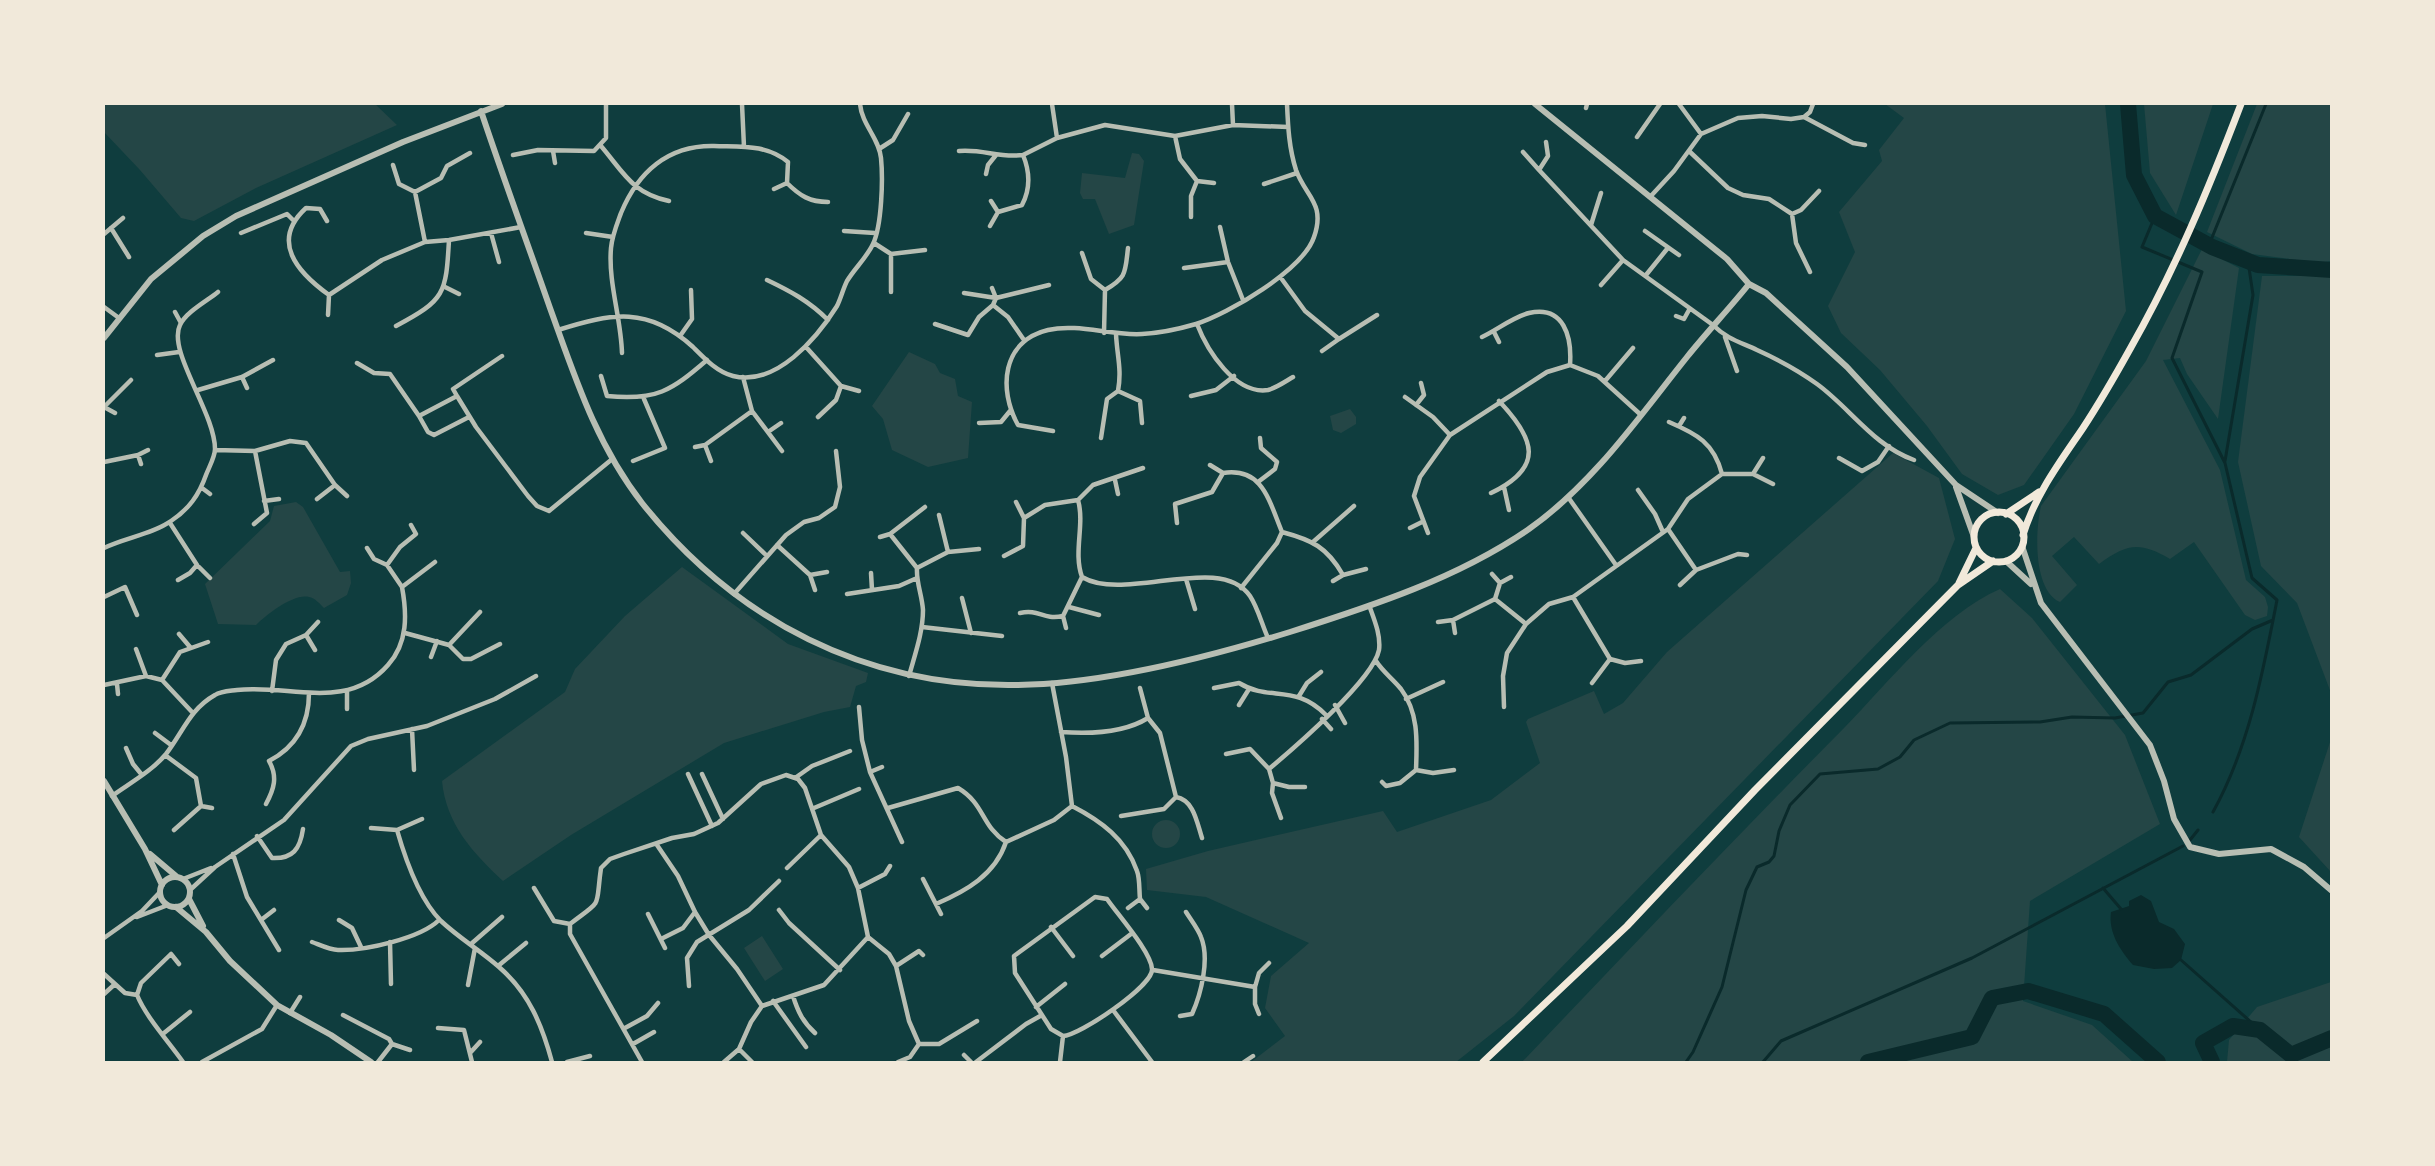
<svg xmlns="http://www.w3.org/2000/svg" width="2435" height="1166" font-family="'Noto Sans',sans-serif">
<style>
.green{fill:#244646}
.water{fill:#0a2a2b}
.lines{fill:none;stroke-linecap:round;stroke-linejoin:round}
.stream{stroke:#0a2a2b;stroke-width:3}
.river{stroke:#0a2a2b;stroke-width:16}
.minor{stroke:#b8beb3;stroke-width:4.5}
.tertiary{stroke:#b8beb3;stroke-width:6}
.secondary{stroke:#f1e9da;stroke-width:7}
</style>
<rect width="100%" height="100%" fill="#0f3d3e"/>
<path class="green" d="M104 104H375L397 125 256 188 194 221 181 218 140 170 104 132Z
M1885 104H2105L2126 311 2074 414 2024 485 1998 495 1962 474 1927 426 1880 370 1841 333 1828 306 1855 252 1839 212 1882 161 1879 150 1904 118Z
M2144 104H2213L2176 215 2150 173Z
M2257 104H2331V261L2319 263 2252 254 2207 232Z
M1132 153 1139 154 1144 161 1134 225 1109 234 1095 199H1083L1080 193 1082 173 1125 178Z
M2202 249 2239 268 2218 419 2187 374 2180 358 2163 360 2220 470 2246 580 2265 597 2268 607 2267 616 2255 620 2245 615 2194 542 2170 559C2139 541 2127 544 2099 564L2074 537 2052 556 2077 585 2060 602C2033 590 2035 531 2041 506L2146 361Z
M2262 276H2331V693L2297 603 2261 566 2238 462Z
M909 352 935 364 940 373 955 379 958 396 972 402 968 458 928 467 892 450 883 419 872 406Z
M1350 409 1356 417V424L1341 433 1333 430 1330 416Z
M1893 453 1939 478 1955 539 1938 581 1514 1016 1456 1062H1251L1285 1036 1265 1008 1271 976 1309 943 1206 897 1147 890 1146 869 1208 851 1383 811 1397 832 1491 800 1540 763 1526 722 1528 719 1594 691 1604 714 1623 703 1667 652Z
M296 502 303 507 340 572 350 571 351 583 347 595 324 608C320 604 315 598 309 597 294 593 266 615 256 625L218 624 205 584 270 521 274 506Z
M682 567 788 644 868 673 866 682 856 686 850 707 824 712 724 743 571 835 503 881C473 853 446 824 442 781L565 692 575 669 625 616Z
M2000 589 2032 618 2125 735 2160 824 2030 901 2023 1001 2092 1025 2133 1062H1522C1629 950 1735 838 1844 728 1889 682 1941 615 2000 589Z
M2331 739V872L2299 837Z
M1152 834a14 14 0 1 1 28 0a14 14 0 1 1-28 0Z
M762 936 783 969 765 981 744 948Z
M2331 982V1062H2227L2229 1040 2257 1007Z"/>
<path class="water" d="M2141 895 2151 901 2159 922 2174 929 2185 944 2181 960 2172 968 2154 969 2133 965C2120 950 2108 932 2111 912L2129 906V901Z"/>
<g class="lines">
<path class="stream" d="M2155 216 2142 247 2202 272 2172 358 2225 463 2252 578 2277 600C2263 672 2249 747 2213 812
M2209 245 2266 104
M2225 461 2253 295 2248 261
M2190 840 2198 830
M2103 888 2121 909
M2181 960 2260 1030
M1686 1062 1693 1052 1722 987 1746 890 1757 867 1769 862 1774 856 1779 831 1790 805 1820 774 1878 769 1900 757 1914 740 1950 723 2040 722 2072 717 2115 718 2143 713 2168 682 2191 675 2252 629 2273 620
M1763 1062 1781 1041 1972 958 2183 846"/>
<path class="river" d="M2128 104 2134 175 2155 216 2212 247 2258 265 2332 270
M1868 1062 1972 1037 1992 998 2028 991 2104 1014 2158 1062
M2212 1062 2203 1043 2233 1026 2260 1030 2291 1055 2332 1038"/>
<path class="minor" d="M742 104 744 147
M1052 104 1057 138
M1232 104 1233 125
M1679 104 1701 134
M1586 108 1587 104
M1804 117 1810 112 1813 104
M1175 136 1180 159 1197 181 1191 196V217
M1637 137 1660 104
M1546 142 1548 156 1539 170 1623 260 1713 325C1727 339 1740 342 1757 350 1777 359 1799 371 1817 384 1850 408 1874 446 1914 460
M601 146C624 173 632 193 669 201
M879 149 893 140 908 114
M553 151 555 163
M959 151C984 149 998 158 1023 155
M1689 151 1728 188 1743 195 1769 199 1792 214 1796 243 1810 272
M1523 152 1539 170
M513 155 538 150 594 151 606 138V104
M393 165 399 184 415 192
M986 174 988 165 996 155
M1197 181 1214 183
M1264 184 1297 173
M774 189 787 183
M1650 197 1674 171 1701 134 1738 118 1762 116 1791 119 1804 117 1853 143 1865 145
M991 201 998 212 1022 205C1031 188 1030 172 1023 155L1057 138 1105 125 1175 136 1233 125 1288 127
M1792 214 1801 210 1819 191
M327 221 320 209 306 208C270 241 297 272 329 295L382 260 425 242 449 240 521 227
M1591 225 1601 193
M990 226 998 212
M1220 227 1228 262 1243 300
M111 228 129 257
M844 231 875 233
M1645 231 1679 255
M241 233 287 214 293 220
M491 233 499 262
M586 233 613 237
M104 234 123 218
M425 242 415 192 441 178 447 166 470 153
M874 243 891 254V292
M1082 253 1091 279 1105 290
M891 254 925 250
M1184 268 1228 262
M1646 275 1667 249
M1281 278 1305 311 1339 339 1377 315
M767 280C790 291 809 301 828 320
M1601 285 1623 260
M445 287 459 294
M992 288 996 298 993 305 1008 317 1024 340
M964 293 996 298 1049 285
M104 307 119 318
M175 312 181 323
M328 315 329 295
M1676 316 1684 319 1689 310
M935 324 968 335 979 317 993 305
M1197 324C1207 350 1235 395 1268 390 1276 388 1286 381 1293 377
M396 326C445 300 446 294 449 240
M558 330C612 313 648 306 693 347 704 358 717 372 733 376 776 387 817 338 837 306 841 298 843 289 847 281 855 268 867 257 873 244 882 225 883 178 881 158 879 138 862 125 860 104
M1494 332 1499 342
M1104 333 1105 290C1127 277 1125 273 1128 248
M680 336 692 319 691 290
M1482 337C1497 330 1513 317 1529 313 1564 305 1572 337 1570 365
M1725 337 1737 371
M806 347 841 386 836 400 818 417
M1322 351 1339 339
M622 353C621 318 608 282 611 248 612 236 617 224 621 213 638 172 668 145 714 146 741 147 766 144 788 162L787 183C800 196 810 202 828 202
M157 355 179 352
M357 363 374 373 390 374 419 416 457 396 476 427 528 496 537 506 549 511 611 460
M601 376 607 396C656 401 671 391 707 360
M242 377 247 388
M743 377 752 411 782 451
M1605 381 1633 348
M841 386 859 391
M198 390 242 377 273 360
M1118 391 1140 401 1142 423
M457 396 453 389 502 356
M1191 396 1216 390 1234 376
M1405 397 1433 417 1450 435
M1416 405 1424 395 1421 383
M104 407 131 380
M104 407 115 413
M419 416 428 432 434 435 469 417
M1669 422C1697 434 1714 443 1722 474
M979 423 1001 422 1010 411
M1679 426 1684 418
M1053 431 1018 425C998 389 1002 341 1048 330 1078 323 1111 336 1142 334 1160 333 1179 329 1196 324 1228 314 1303 270 1314 237 1326 203 1305 196 1296 170 1289 148 1288 127 1287 104
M768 432 781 423
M1101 438 1107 399 1118 391C1122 369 1117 356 1116 334
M695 447 705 445
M215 450 255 451 290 441 306 443 335 485 347 496
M138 455 141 464
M1839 458 1862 471 1878 462 1889 446
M633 461 665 448 644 399
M711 461 705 445 752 411
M104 462 138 455 148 450
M1210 465 1223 473
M1143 468 1093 485 1078 500C1085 525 1073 552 1082 577 1125 603 1220 552 1250 596 1258 608 1262 625 1268 638
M1753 474 1763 458
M1115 480 1118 494
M1258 482 1275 469 1277 462 1261 448 1260 438
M1504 487 1509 510
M202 488 210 494
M1638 490 1655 514 1663 532
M1491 493C1545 467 1535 439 1499 401
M1568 497 1616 565
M317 499 335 485
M264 501 279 499
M1016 502 1024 518 1045 505 1078 500
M939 515 948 552
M170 523 197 565 210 578
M1177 523 1175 504 1212 492 1223 473C1263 467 1269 501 1282 532L1277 543 1241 588
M254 524 267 513 255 451
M1410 528 1422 522
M1668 529 1696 570 1738 554 1747 555
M1282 532C1312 540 1327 547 1343 575L1366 569
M743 533 767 556
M1428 533 1414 496 1420 477 1450 435 1547 372 1570 365 1598 376 1641 415
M890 534 925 507
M880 537 890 534 917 568C916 582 922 595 923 610 923 632 915 654 909 676
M1313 542 1354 506
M777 545 810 575 827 572
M104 548C124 538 153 534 171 521 189 509 199 495 206 475 209 467 215 457 215 449 215 413 167 351 180 325 186 312 207 301 218 292
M367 548 374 559 387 565 402 587
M1004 556 1023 546 1024 518
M387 565 400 547 416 534 411 525
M917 568 948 552 979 549
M871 573 872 590
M1492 574 1500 583 1495 599
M810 575 815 590
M1186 579 1195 609
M178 580 190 573 197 565
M1333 581 1343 575
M1500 583 1511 577
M1680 585 1696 570
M734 594 786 535 804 522 819 518 835 507 840 487 836 451
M847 594 899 586 917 578
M104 597 125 587 137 615
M1573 597 1610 659 1592 683
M962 598 971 633
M1069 607 1099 615
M1020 613C1040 609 1042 620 1063 616L1082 577
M1063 616 1066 628
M1453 620 1455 633
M1438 622 1453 620 1495 599 1526 624
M922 627 1002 636
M405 633 449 645 480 612
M179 634 190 647
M306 635 315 650
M449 645 463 659H471L500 644
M136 649 146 676
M431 657 437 641
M1610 659 1625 663 1641 661
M1376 661C1383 672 1393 679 1401 689 1419 713 1417 742 1416 770L1400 783 1386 786 1382 782
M162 680 180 652 208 642
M1052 683 1066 757 1072 806
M117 684 118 694
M104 685 146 676 162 680 192 712
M1140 688 1148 718
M1214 688 1239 683C1270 702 1294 683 1326 715
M272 691 276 660 286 644 306 635 318 622
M347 692V709
M1299 696 1307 683 1321 672
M1406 699 1443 682
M1239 705 1249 689
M1335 705 1345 723
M859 707 862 740 870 772 902 842
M1504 707 1503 676 1507 653 1526 624 1549 604 1573 597 1668 529 1688 499 1722 474H1753L1773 484
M1322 719 1331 729
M412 729 414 770
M1061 732C1088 734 1124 733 1148 718L1160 733 1176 797
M155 733 171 745
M126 748 133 764 142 775
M1226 754 1250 749 1269 769
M165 755 196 778 201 806 174 830
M1416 770 1433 773 1454 770
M870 772 882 767
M688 774 712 826
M702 774 723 819
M795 778 812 766 850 751
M1273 783 1272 793 1281 818
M1305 787H1289L1273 783 1269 769C1294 748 1373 680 1379 650 1381 635 1374 619 1369 605
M112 796C130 783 152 771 166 754 183 732 190 709 215 695 221 691 230 691 237 690 290 684 347 712 388 665 408 643 407 614 402 587L435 562
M1176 797C1194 800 1197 823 1202 838
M266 804C274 789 278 777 269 761 296 747 309 723 309 693
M201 806 212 808
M1072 806C1101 821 1126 839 1137 871 1140 879 1139 890 1140 899L1128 908
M814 808 859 789
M888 808 958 788C985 804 981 826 1006 842L1054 820 1072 806
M1121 816 1164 809 1176 797
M422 819 397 830C405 858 420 900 441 921 459 938 481 951 499 967 529 993 542 1025 552 1062
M371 828 397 830
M257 836 272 858C293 859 300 849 303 829
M657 845 678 876 695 912 709 935 737 969 762 1006
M233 854 247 897 279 950
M787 868 821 835
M183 879 211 868
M923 879 941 914
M534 888 554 921 570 924C604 898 595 910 601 868L610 859 624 854 672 838 694 834 718 823 761 784 786 775 798 779 805 788 821 835 849 867 858 888 868 937 824 985 762 1006 751 1022 739 1049 724 1062
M858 888 885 874 890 866
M190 890 215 867 284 820 351 746 368 739 427 726 495 699 536 676
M1095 897 1107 899C1118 915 1151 952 1152 969 1154 985 1079 1036 1063 1036L1051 1029 1015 973 1014 956Z
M1140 899 1147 908
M936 904C966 891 995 875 1006 842
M779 910 789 923 840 970
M648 914 665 948
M137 917 168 905
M261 920 274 910
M339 920 352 928 361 947
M570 924V934L642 1062
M1051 927 1073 956
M868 937 889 954 896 966 909 1021 919 1044H939L977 1021
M104 938 142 911 160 892
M661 939 683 928 695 912
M312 942C320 945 330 950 338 950 365 951 421 938 439 920
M390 942 391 984
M471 944 502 917
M1102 956 1131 934
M179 964 171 954 141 983 137 995C146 1017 169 1042 183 1062
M498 966 526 943
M896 966 919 951 923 955
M1153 970 1255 987 1259 973 1269 963
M104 974 125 993 137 995
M468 985 475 948
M689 986 687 958 697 942 749 910 779 881
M1255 987V1004L1259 1014
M104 994 115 984
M793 996C798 1012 803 1022 815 1033
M773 1001 806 1047
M1036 1007 1065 984
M1113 1010 1152 1062
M290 1013 300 997
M343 1015 389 1039 392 1044 378 1062
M1180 1016 1192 1014C1201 994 1210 959 1201 937 1198 929 1191 920 1186 912
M438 1028 464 1030 472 1062
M625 1028 647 1016 658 1003
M164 1033 190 1012
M392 1044 410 1050
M633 1044 654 1032
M739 1049 752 1062
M470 1053 480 1042
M964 1055 971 1062
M202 1062 262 1029 277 1005
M567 1062 590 1056
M898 1062 910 1057 919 1044
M976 1062 1026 1024 1042 1015
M1060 1062 1063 1036
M1244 1062 1253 1056"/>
<path class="tertiary" d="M1535 104 1727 259 1749 284 1766 293 1847 367 1956 485 1998 513
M481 111C503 177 527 242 550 308 575 377 596 444 642 503 736 621 867 688 1018 685 1103 684 1209 657 1290 632 1372 606 1458 578 1529 529 1593 484 1639 417 1687 357 1707 332 1729 309 1749 284
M104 338 151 279 203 236 236 216 403 142 502 104
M1956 487 1974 537
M2022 546 2041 603 2150 745 2164 781 2174 819 2190 847 2219 854 2271 849 2304 867 2332 891
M2006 561 2031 584
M104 781 145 849 162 885
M150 854 176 876
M160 892a15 15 0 1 1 30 0a15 15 0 1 1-30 0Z
M189 899 203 926
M176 907 206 932 230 961 277 1005 331 1035 371 1062"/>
<path class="secondary" d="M1974 537a25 25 0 1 1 50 0a25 25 0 1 1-50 0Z
M2006 514 2039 492
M2023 535C2035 495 2060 462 2083 428 2100 402 2115 376 2130 349 2175 270 2209 188 2241 104
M1959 583 1976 548
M1483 1062 1627 926 1755 790 1958 585 1993 561"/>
</g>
<rect width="2435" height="1166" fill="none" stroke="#f1e9da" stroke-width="210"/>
</svg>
